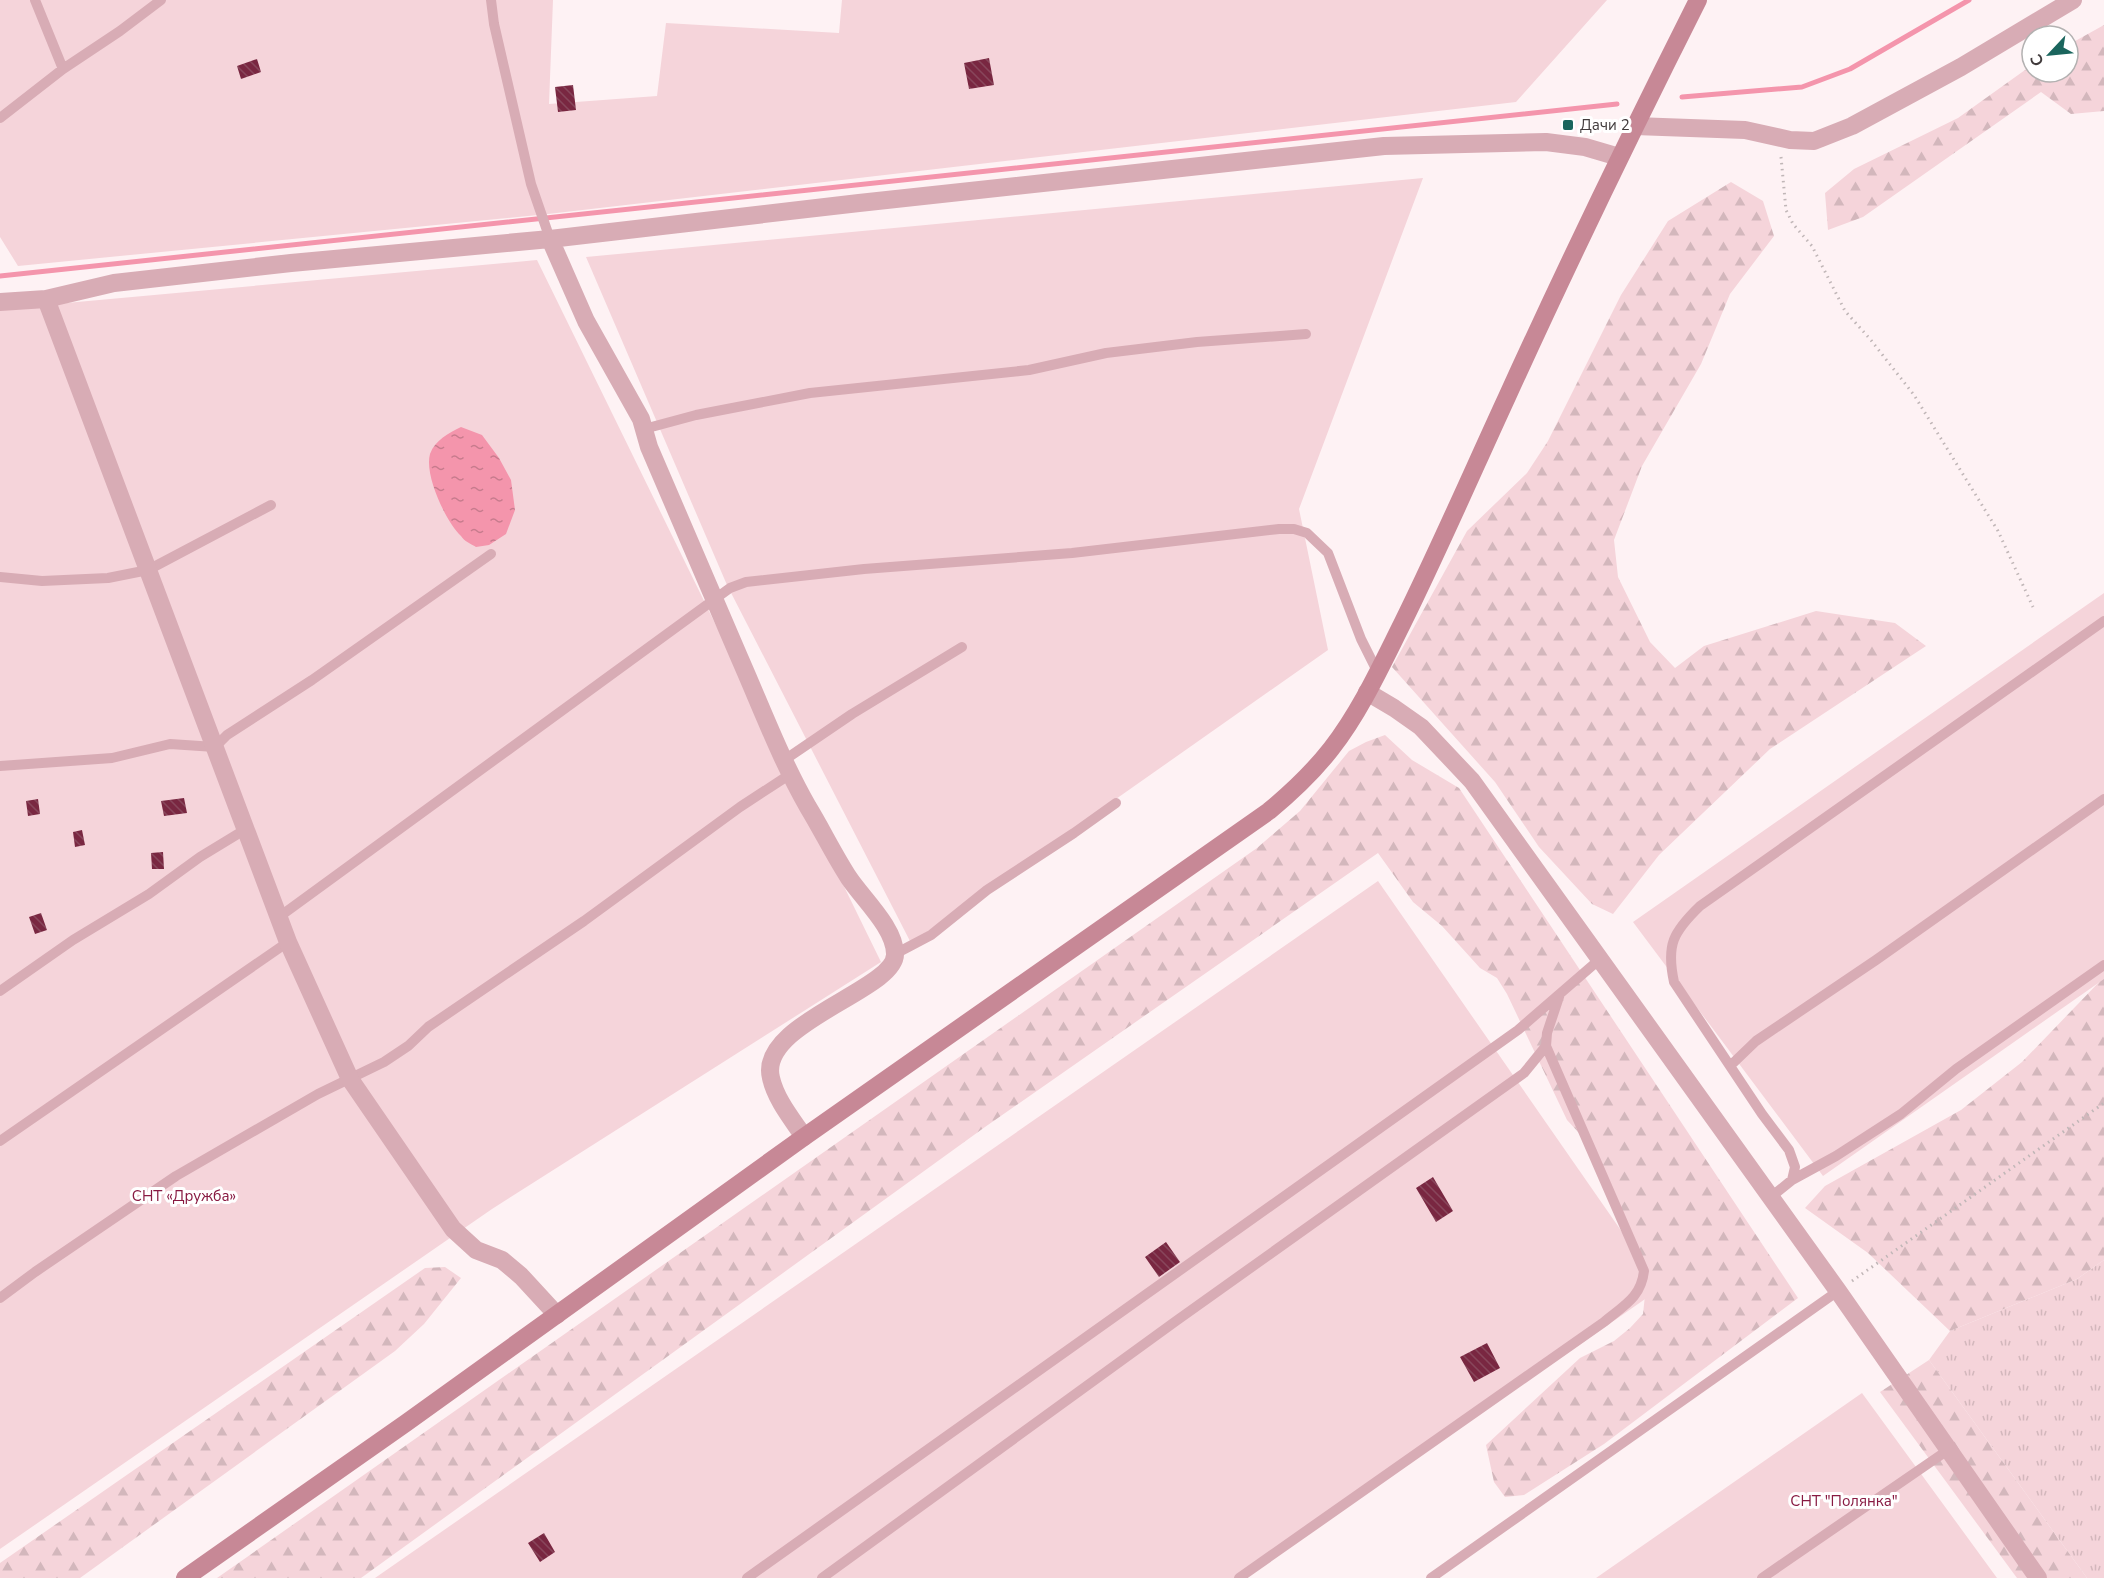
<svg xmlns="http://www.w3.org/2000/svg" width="2104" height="1578" font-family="'Nunito Sans',sans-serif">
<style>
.grass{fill:url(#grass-tufts)}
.forest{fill:url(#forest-firs)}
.garden{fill:#f5d4da}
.water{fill:url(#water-ripples)}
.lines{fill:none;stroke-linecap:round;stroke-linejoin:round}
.stream{stroke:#f495ac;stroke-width:5}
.building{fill:url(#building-back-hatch)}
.path{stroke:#c0b6b7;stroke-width:3;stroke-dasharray:1.5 4.5;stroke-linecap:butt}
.lane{stroke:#d8acb5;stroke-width:10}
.street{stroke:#d8acb5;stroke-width:18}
.secondary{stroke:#c78896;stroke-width:18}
.poi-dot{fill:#1a655d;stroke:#fff;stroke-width:2}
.labels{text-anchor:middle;stroke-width:6;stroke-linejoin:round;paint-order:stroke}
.poi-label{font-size:15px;fill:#413b3c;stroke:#fff;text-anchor:start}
.park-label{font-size:15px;fill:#881a42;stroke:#fff}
</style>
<defs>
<pattern id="grass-tufts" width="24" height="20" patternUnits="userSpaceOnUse" patternTransform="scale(1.5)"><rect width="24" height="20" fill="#f5d4da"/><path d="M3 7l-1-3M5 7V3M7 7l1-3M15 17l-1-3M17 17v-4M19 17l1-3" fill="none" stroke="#d3b7bc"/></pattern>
<pattern id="forest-firs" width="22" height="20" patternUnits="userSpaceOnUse" patternTransform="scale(1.5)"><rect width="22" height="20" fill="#f5d4da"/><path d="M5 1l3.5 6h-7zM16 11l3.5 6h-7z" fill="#d3b7bc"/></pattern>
<pattern id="water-ripples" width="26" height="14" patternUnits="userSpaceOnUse" patternTransform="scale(1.5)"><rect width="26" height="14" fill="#f495ac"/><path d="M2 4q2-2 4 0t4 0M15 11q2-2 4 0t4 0" fill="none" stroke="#c77b8d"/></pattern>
<pattern id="building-back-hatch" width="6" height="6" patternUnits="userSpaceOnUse" patternTransform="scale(1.5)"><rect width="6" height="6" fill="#792741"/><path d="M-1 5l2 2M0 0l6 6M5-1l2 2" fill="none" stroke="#88465b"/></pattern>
</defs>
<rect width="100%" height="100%" fill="#fef2f4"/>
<path class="grass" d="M2104 1260V1578H2087L1929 1360 1950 1331 2077 1279Z"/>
<path class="forest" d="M2104 25V111L2071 114 2041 92 1863 217 1828 230 1825 193 1854 169 1958 118 2032 65V72H2068V45Z
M1731 182 1763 201 1774 236 1730 294 1701 364 1642 466 1614 540 1618 577 1650 642 1675 668 1704 646 1816 611 1895 623 1926 646 1770 749 1659 855 1613 914 1592 904 1539 847 1495 782 1392 667 1467 531 1527 473 1548 441 1621 295 1668 221Z
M1385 735 1412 760 1459 788 1798 1298 1604 1444 1524 1495 1505 1497 1494 1482 1486 1445 1580 1358 1614 1341 1630 1328 1643 1314 1647 1277 1593 1148 1567 1120 1507 994 1497 978 1480 968 1442 926 1413 902 1378 853 985 1127 361 1578H217L1257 848 1300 811 1349 751 1366 742Z
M2104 977V1260L2077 1279 1950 1331 1868 1253 1805 1208 1825 1186 1961 1110 2022 1062Z
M445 1267 461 1278 424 1324 395 1351 80 1578H0V1563L425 1268Z
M1929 1360 2087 1578H2017L1880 1392Z"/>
<path class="garden" d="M0 0H553L549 104 657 96 666 23 839 33 842 0H1607L1516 102 548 214 18 266 0 237Z
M1423 178 1299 509 1328 650 911 943 727 585 586 257Z
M537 260 881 962 492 1209 0 1549V309Z
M2104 593V979L1823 1176 1633 922Z
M1378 881 1661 1288 1244 1578H375Z
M1862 1393 1997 1578H1596Z"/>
<path class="water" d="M461 427 482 435 499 458 511 480 515 510 506 534 489 545 476 547C471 544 464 541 461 536 446 522 424 475 430 454 435 440 449 433 461 427Z"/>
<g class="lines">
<path class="stream" d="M1682 97 1802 87 1850 69 1969 0
M0 276 1617 104"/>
</g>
<path class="building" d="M989 58 994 85 969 89 964 63Z
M257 59 261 72 241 79 237 66Z
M573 85 576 110 558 112 555 87Z
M184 798 187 813 164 816 161 801Z
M38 799 40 814 28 816 26 801Z
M82 830 85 845 75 847 73 832Z
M163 852 164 869H152L151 853Z
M41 913 47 930 35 934 29 917Z
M1433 1177 1453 1211 1436 1222 1416 1188Z
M1166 1242 1180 1262 1159 1277 1145 1257Z
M1487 1343 1500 1368 1474 1382 1460 1357Z
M544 1533 555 1552 540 1562 528 1543Z"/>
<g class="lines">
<path class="path" d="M1781 157 1786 210 1793 224 1812 246 1845 311 1870 339 1914 395 1998 531 2033 607
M1852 1281 2104 1103"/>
<path class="lane" d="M35 0 63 69
M491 0 494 24 531 184 550 239
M0 118 63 69 120 31 161 0
M644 429 696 415 810 393 1029 370 1106 353 1197 342 1306 334
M0 577 42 581 108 578 148 570 271 505
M783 761 852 714 962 647
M0 766 112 758 170 744 215 747 227 735 312 680 491 554
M279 917 730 588 746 582 864 569 1072 553 1279 529H1294L1307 533 1328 553 1361 639 1378 673
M895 954 931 935 987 890 1074 833 1116 803
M0 991 73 940 149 894 200 857 246 829
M1730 1066 1756 1041 1876 960 2104 799
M0 1141 288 942
M1792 1180 1795 1167 1789 1150 1762 1114 1674 982C1666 945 1673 932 1700 906L2104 621
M1771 1197 1792 1180 1836 1156 1901 1114 1956 1069 2104 965
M0 1298 35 1272 176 1176 318 1094 384 1062 408 1046 428 1027 584 921 740 807 789 775
M747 1578 1518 1030 1600 959
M822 1578 1176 1321 1524 1073 1546 1046
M1239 1578 1604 1322C1623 1306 1641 1298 1644 1271L1546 1046 1547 1033 1560 994
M1431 1578 1838 1291
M1762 1578 1948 1450"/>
<path class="street" d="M1635 126 1745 130 1790 140 1814 141 1852 126 1961 67 2073 0
M550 239 586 321 641 419 649 447C680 518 710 589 740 659 762 709 781 760 808 807 822 830 834 855 849 878 863 899 895 928 895 954 896 990 757 1023 771 1078 776 1100 792 1119 804 1137
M46 299 288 942 350 1079 453 1229 476 1250 502 1260 521 1276 557 1315
M0 302 46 299 114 283 291 263 550 239 859 203 1384 146 1546 142 1585 147 1619 157
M1367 692 1394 708 1421 727 1472 781 1838 1291 2038 1578"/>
<path class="secondary" d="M185 1578 406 1423 804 1137 1269 811C1292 792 1313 772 1331 749 1360 712 1381 666 1402 624 1439 549 1472 473 1507 397 1568 263 1632 131 1698 0"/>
</g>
<rect class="poi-dot" x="1562" y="119" width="12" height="12" rx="3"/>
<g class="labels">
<g class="poi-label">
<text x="1580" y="130">Дачи 2</text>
</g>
<g class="park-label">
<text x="184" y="1201">СНТ «Дружба»</text>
<text x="1844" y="1506">СНТ "Полянка"</text>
</g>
</g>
<g transform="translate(2050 54) rotate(244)"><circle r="28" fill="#ffffff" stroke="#b3b1b1" stroke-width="1.5"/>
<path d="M0-4.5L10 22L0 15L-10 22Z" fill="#1a655d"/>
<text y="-9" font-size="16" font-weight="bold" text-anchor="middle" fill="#413b3c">С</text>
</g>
</svg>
